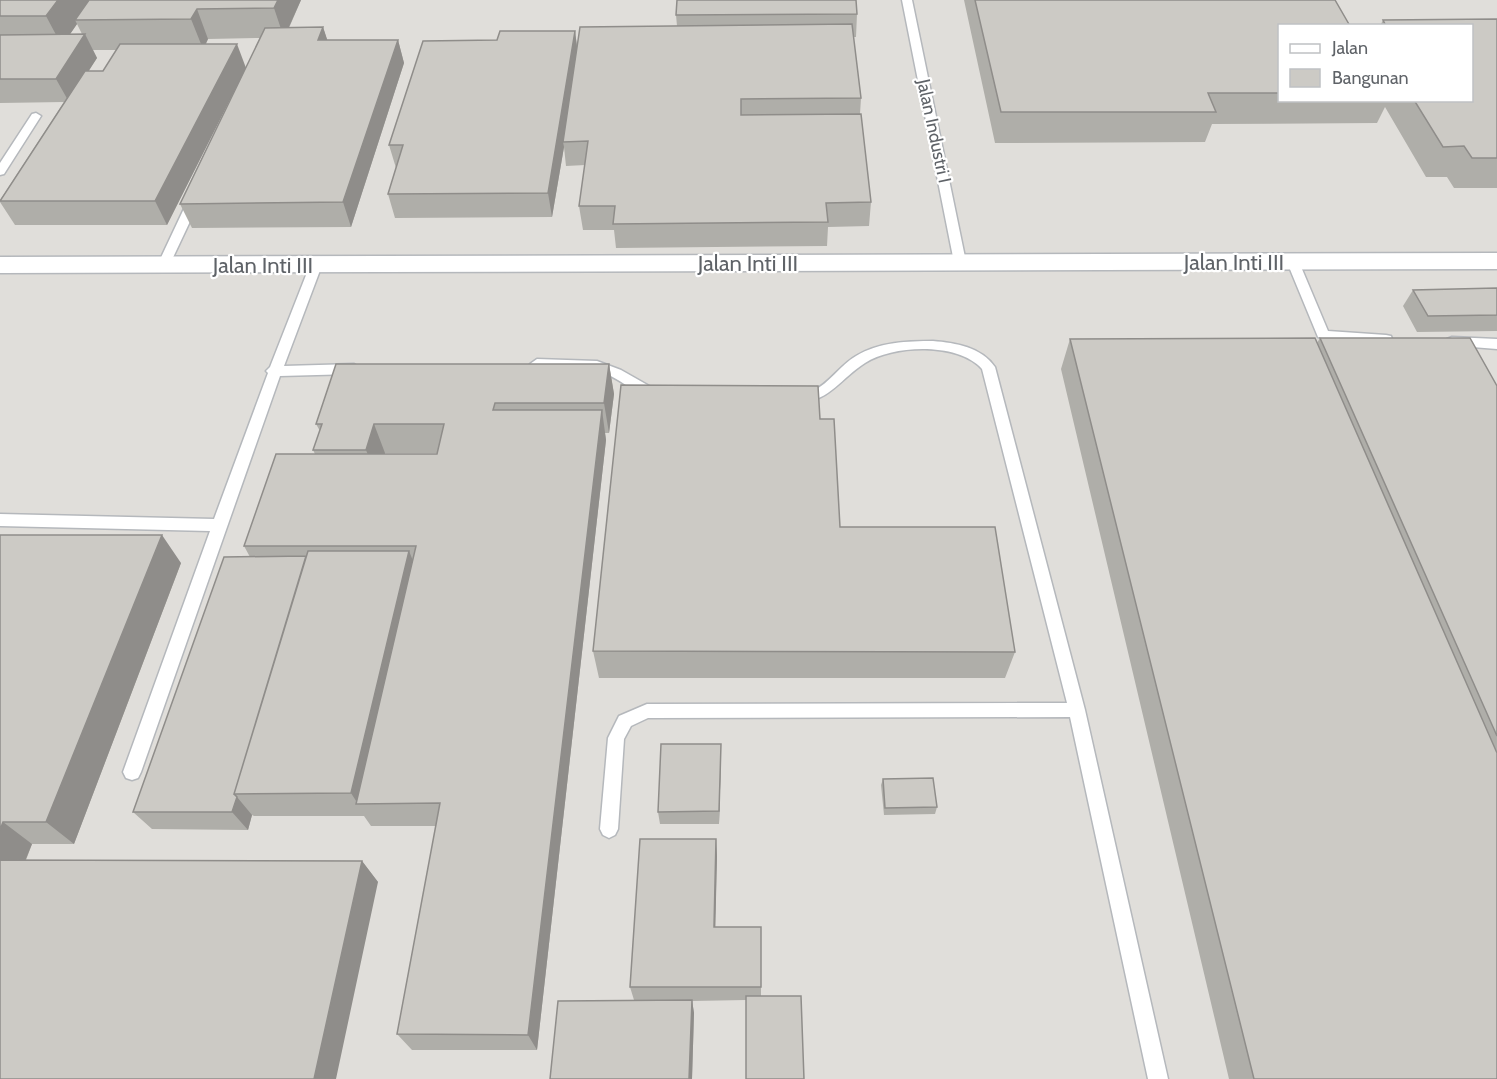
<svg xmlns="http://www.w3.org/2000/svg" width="1497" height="1079" font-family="Cabin,sans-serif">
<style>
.industrial{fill:#e0deda;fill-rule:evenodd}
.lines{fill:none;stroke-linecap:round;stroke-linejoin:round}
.lane-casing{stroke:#b5b8bc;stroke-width:3}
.street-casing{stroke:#b5b8bc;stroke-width:3}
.lane{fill:#fff;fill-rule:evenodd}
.street{fill:#fff;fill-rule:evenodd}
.wall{fill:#afaea9;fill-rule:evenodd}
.shaded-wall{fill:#8f8d8a}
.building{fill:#cccac5;stroke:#8f8d8a;stroke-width:1.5}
.labels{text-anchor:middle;stroke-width:4.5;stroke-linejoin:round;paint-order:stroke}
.far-street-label{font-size:18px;fill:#5f6368;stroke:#fff}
.street-label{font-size:22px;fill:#5f6368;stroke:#fff}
</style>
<rect width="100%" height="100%" fill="#f1efe8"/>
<path class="industrial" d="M0 0H1497V1079H0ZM1280 26H1472V100H1280Z"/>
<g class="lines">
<g class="lane-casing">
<path id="lane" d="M902 0H912L966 262 960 266 954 262Z
M36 113 41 116 4 174 0 175V163L32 114Z
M195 194 201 198 169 266 163 270 159 269 157 266 189 198Z
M1293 258 1299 262 1328 331 1386 335 1391 336 1392 339 1391 342 1329 340 1318 337 1287 262Z
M316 261 322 265 284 366 354 364 361 369 354 374 280 376 141 772 138 778 132 780 126 778 123 772 210 531 0 526V514L214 519 268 373 266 371 270 367 310 265Z
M1452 337 1497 339V349L1447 345 1445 342 1447 339Z
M933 341C956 343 981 347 995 367L1085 710 1168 1079H1148L1070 717 648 718 631 726 624 739 618 829 615 835 609 838 603 835 600 829 608 738 619 716 647 704 1067 703 982 369C958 342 893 345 865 363 841 378 831 400 800 403L793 398 795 395C801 393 808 393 813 391 830 383 840 365 856 356 879 342 908 341 933 341Z
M537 359 597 361 621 370 658 391 660 394 653 399C633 393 618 376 598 371 577 366 553 373 532 367L530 364Z"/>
</g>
<g class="street-casing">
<path id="street" d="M1497 253V269L0 273V257Z"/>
</g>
<use href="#lane" class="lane"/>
<use href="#street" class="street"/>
</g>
<path class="wall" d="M0 0H301L289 28 323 27 327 40H398L404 63 351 227 192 228 180 204 245 69 167 225H15L0 202V200L64 102 0 103ZM77 24 82 34H70ZM260 38 246 68 206 44 208 39ZM93 50H117L103 71H88L97 58Z
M964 0H1335L1280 26V100H1472V26H1380L1383 20 1497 19V188H1454L1447 177H1426L1385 107 1377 123 1212 124 1205 142 995 143Z
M857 14 856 37H853L861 98 860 114 871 202 869 226 828 227 827 246 616 248 614 230H583L579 206 585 165 566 166 564 147 552 217 395 218 388 194 396 168 389 145 497 40 575 31 577 46 677 26 676 15Z
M1497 288V331L1417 332 1403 306 1413 290Z
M1320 338 1497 386V1079H1229L1061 369 1070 339 1317 343Z
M609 364 614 394 609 433H605L606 440 537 1050H412L397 1034 436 826H371L364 816H254L252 815 248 830 152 829 133 812 250 557 244 546 315 454 313 450 320 431 316 424ZM385 453H437V454H385Z
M820 419 840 527 1015 652 1005 678H599L593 651Z
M0 535 181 563 74 844H32L26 860 362 861 378 882 0 1079Z
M721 757 719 824H660L658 812Z
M883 779 937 807 935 814 884 815 881 785Z
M716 839 717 856 715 927 761 987V996L746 1000 692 1001 694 1013 692 1079H550L634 1000 630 987Z"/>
<path class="shaded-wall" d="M58 0H94L75 20 77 24 62 46 46 16Z
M278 0H301L284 38 274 8Z
M197 9 208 39 203 49 191 19Z
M323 27 331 51 318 40Z
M575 31 578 55 563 142 564 147 552 217 548 193Z
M85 34 97 58 69 102 56 79Z
M398 40 404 63 351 227 343 202Z
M237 44 246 68 167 225 155 201Z
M609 364 614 394 609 433 604 403Z
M602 410 606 440 537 1050 528 1035Z
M374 424 385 453 378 479 366 450Z
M162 535 181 563 74 844 46 822Z
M409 551 420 578 358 804 351 793Z
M721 744V757L719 824V811Z
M237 797 252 815 248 830 232 812Z
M3 822 32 844 17 881 0 869V830Z
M716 839 717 856 715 942 714 927Z
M362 861 378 882 336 1079H314Z
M692 1000 694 1013 692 1079H689Z"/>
<path class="building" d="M0 0H58L46 16H0Z
M89 0H278L274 8 197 9 191 19 75 20Z
M677 0H856L857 14 676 15Z
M975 0H1335L1350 26H1280V93H1208L1216 112H1001Z
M1497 19V158H1472L1464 146 1443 147 1414 100H1472V26H1386L1383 20Z
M852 24 861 98 741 99V115L861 114 871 202 826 203 828 222 613 224 615 206H579L588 141 563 142 580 27Z
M323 27 318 40H398L343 202 180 204 265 28Z
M500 31H575L548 193 388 194 403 145H389L423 41 497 40Z
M85 34 56 79H0V35Z
M120 44H237L155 201H0L85 71H103Z
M1497 288V315L1428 316 1413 290Z
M1315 338 1497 753V1079H1254L1070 339Z
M1320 338H1470L1497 386V736Z
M336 364H609L604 403H495L493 410H602L528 1035 397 1034 440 803 356 804 416 546H244L276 454H437L444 424H374L366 450H313L322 424H316Z
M621 385 818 386 820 419H834L840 527H995L1015 652 593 651Z
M0 535H162L46 822H3L0 830Z
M308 551H409L351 793 234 794Z
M306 556 234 794 237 797 232 812H133L224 557Z
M661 744H721L719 811 658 812Z
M933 778 937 807 885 808 883 779Z
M640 839H716L714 927H761V987H630Z
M0 860 362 861 314 1079H0Z
M746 996H801L804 1079H746Z
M692 1000 689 1079H550L558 1001Z"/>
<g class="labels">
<g class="far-street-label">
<text transform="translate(934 131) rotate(78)" y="6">Jalan Industri I</text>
</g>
<g class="street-label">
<text x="1234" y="270">Jalan Inti III</text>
<text x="748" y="271">Jalan Inti III</text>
<text x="263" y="273">Jalan Inti III</text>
</g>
</g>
<rect x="1278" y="24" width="195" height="78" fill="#ffffff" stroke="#bfc1c3" stroke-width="1.5"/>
<rect x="1290" y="44" width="30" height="9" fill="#ffffff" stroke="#bfc1c3" stroke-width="1.5"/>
<text x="1332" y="54" font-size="18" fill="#5f6368">Jalan</text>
<rect x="1290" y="69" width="30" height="18" fill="#cccac5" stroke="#bfc1c3" stroke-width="1.5"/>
<text x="1332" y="84" font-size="18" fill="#5f6368">Bangunan</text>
</svg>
